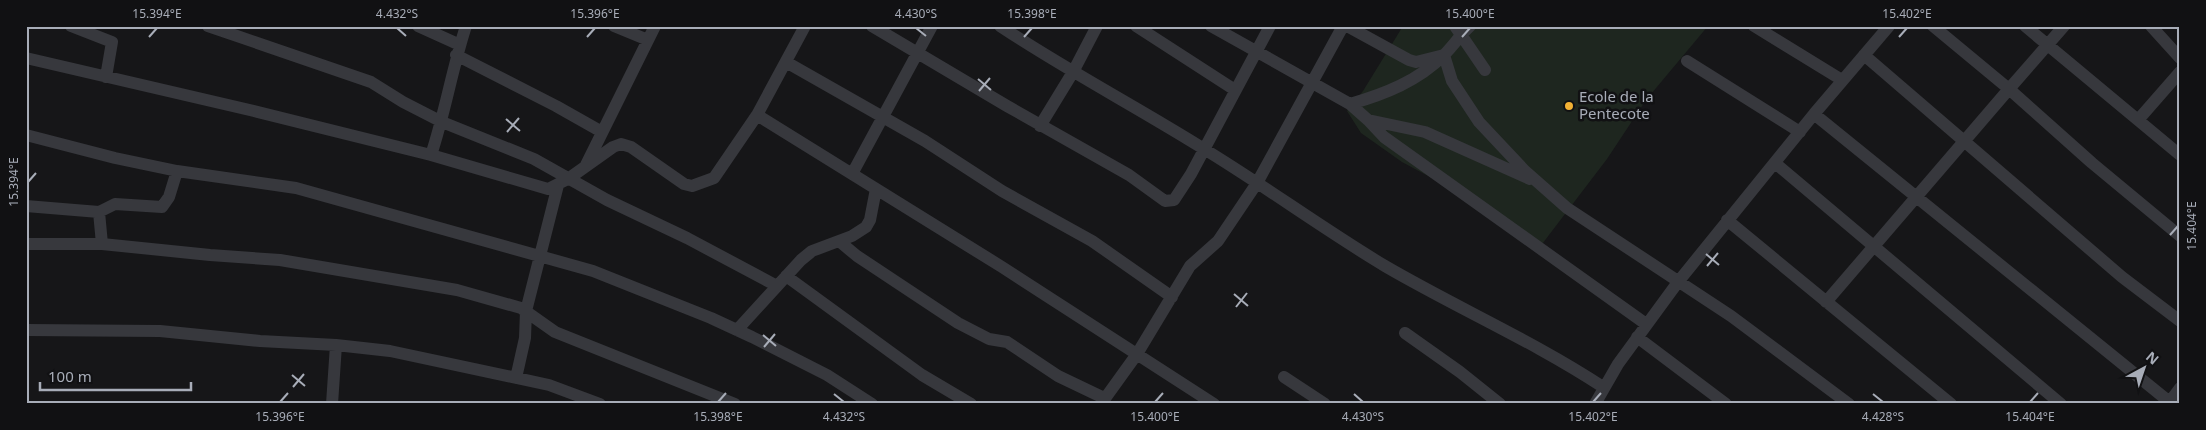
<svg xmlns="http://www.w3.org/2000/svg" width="2206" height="430" font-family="'Noto Sans',sans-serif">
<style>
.green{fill:#1e261f}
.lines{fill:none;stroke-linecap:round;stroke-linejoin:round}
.minor{stroke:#37383d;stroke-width:12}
.ticks{fill:none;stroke:#a8adb8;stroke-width:2}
.poi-dot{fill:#f2b134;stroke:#111113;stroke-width:2}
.labels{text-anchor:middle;stroke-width:5;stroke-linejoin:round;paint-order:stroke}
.poi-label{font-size:15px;fill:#a8adb8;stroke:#111113;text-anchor:start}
.neatline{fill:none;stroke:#a8adb8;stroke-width:2}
.ticks-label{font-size:12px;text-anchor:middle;fill:#a8adb8}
</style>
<rect width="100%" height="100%" fill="#161618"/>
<path class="green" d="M1403 26H1708L1646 100 1607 159 1536 252 1443 184 1402 162 1361 133 1347 111 1363 91Z"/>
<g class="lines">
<path class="minor" d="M71 26 112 42 106 77
M208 26 371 82 403 102 442 122 534 159 607 200 687 238 777 286
M418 26 460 45
M614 26 648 40
M872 26 1007 106 1129 175 1165 201 1174 200 1191 174 1270 26
M1000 26C1066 70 1137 107 1204 149 1265 186 1323 229 1385 266 1457 308 1533 341 1603 387
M1136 26 1235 90
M1211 26 1350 104C1385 94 1418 81 1444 55 1454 45 1460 35 1470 26
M1347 26 1409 60 1416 62 1444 55 1452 81 1479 122 1525 171 1567 208 1731 316 1849 404
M1455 26 1485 70
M1754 26 1842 80
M2025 26 2180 155
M2064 26 2009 89 2092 163 2180 236
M2151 26 2180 58
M456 55 556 106 602 132
M1864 55 2122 277 2180 321
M26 58 254 111 431 155 548 189 568 179 613 147 621 144 631 147 684 184 692 186 714 178 757 115 1002 267 1214 404
M1687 61 1800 132
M786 62 925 141 1002 191 1092 241 1172 297
M1350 104 1368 120 1425 132 1530 179
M1814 114 2172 404
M757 115 805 26
M1368 120 1384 137 1646 324
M2138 120 2180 72
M1040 126 1073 72 1097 26
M26 135 115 158 177 171 296 188 593 271 711 318 752 337 827 375 872 404
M431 155C445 113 452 69 466 26
M1775 163 2061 404
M586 165 655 26
M852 174 932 26
M26 206 99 212 115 204 162 207 169 197 177 171
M99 212 102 244
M1727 220 1951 404
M839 241 857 256 958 323 989 339 1007 342 1058 376 1104 398
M26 244H102L210 255 280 260 457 290 521 308 555 332 735 404
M786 276 922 375 971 404
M1826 302 2009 89 1933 26
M26 330 160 331 260 341 336 345 390 351 549 385 600 404
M737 330 801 260 812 251 852 236 866 227 870 220 876 189
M1405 333 1460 372 1500 404
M1637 337 1726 404
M1284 377 1325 404
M516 378 525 338 526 311 558 185
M332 404 336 345
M1101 404 1137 354 1190 266 1218 241 1257 183 1343 26
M1595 404 1618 364 1678 282 1814 114 1889 26
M2168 404 2180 388"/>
</g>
<path class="ticks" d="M397 28 406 36M916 28 926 36M149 37 157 28M587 37 595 28M1024 37 1032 28M1462 37 1470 28M1899 37 1907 28M978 79 991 90M979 91 990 78M506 119 520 131M507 132 519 118M28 182 36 173M2170 235 2178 226M1706 254 1719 265M1707 266 1718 253M1234 294 1248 306M1236 307 1247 293M763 335 776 346M764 347 775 334M292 375 305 386M293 387 304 374M834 394 844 402M1354 394 1363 402M1873 394 1883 402M280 402 288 393M718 402 726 393M1155 402 1163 393M1593 402 1601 393M2030 402 2038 393"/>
<circle class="poi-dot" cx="1569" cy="106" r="5"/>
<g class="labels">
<g class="poi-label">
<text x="1579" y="102">Ecole de la<tspan x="1579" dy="17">Pentecote</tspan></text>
</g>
</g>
<rect width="2206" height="430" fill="none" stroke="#111113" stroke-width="55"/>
<g transform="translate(2144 368) rotate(40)" stroke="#111113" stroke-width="4" paint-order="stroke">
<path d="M0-4L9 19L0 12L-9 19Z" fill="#a8adb8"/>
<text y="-8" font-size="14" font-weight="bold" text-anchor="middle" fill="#a8adb8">N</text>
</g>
<path d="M40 382v8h151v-8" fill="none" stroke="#a8adb8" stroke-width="2.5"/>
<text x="48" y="382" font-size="15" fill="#a8adb8" stroke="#111113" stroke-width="4" paint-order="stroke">100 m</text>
<rect x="28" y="28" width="2150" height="374" class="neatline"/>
<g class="ticks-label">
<text x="157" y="18">15.394°E</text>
<text x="397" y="18">4.432°S</text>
<text x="595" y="18">15.396°E</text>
<text x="916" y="18">4.430°S</text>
<text x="1032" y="18">15.398°E</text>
<text x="1470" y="18">15.400°E</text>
<text x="1907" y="18">15.402°E</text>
<text transform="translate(14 182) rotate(-90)" y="4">15.394°E</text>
<text transform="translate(2192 226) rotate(-90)" y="4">15.404°E</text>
<text x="280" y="421">15.396°E</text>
<text x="718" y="421">15.398°E</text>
<text x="844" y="421">4.432°S</text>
<text x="1155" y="421">15.400°E</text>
<text x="1363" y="421">4.430°S</text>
<text x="1593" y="421">15.402°E</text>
<text x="1883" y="421">4.428°S</text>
<text x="2030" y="421">15.404°E</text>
</g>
</svg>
